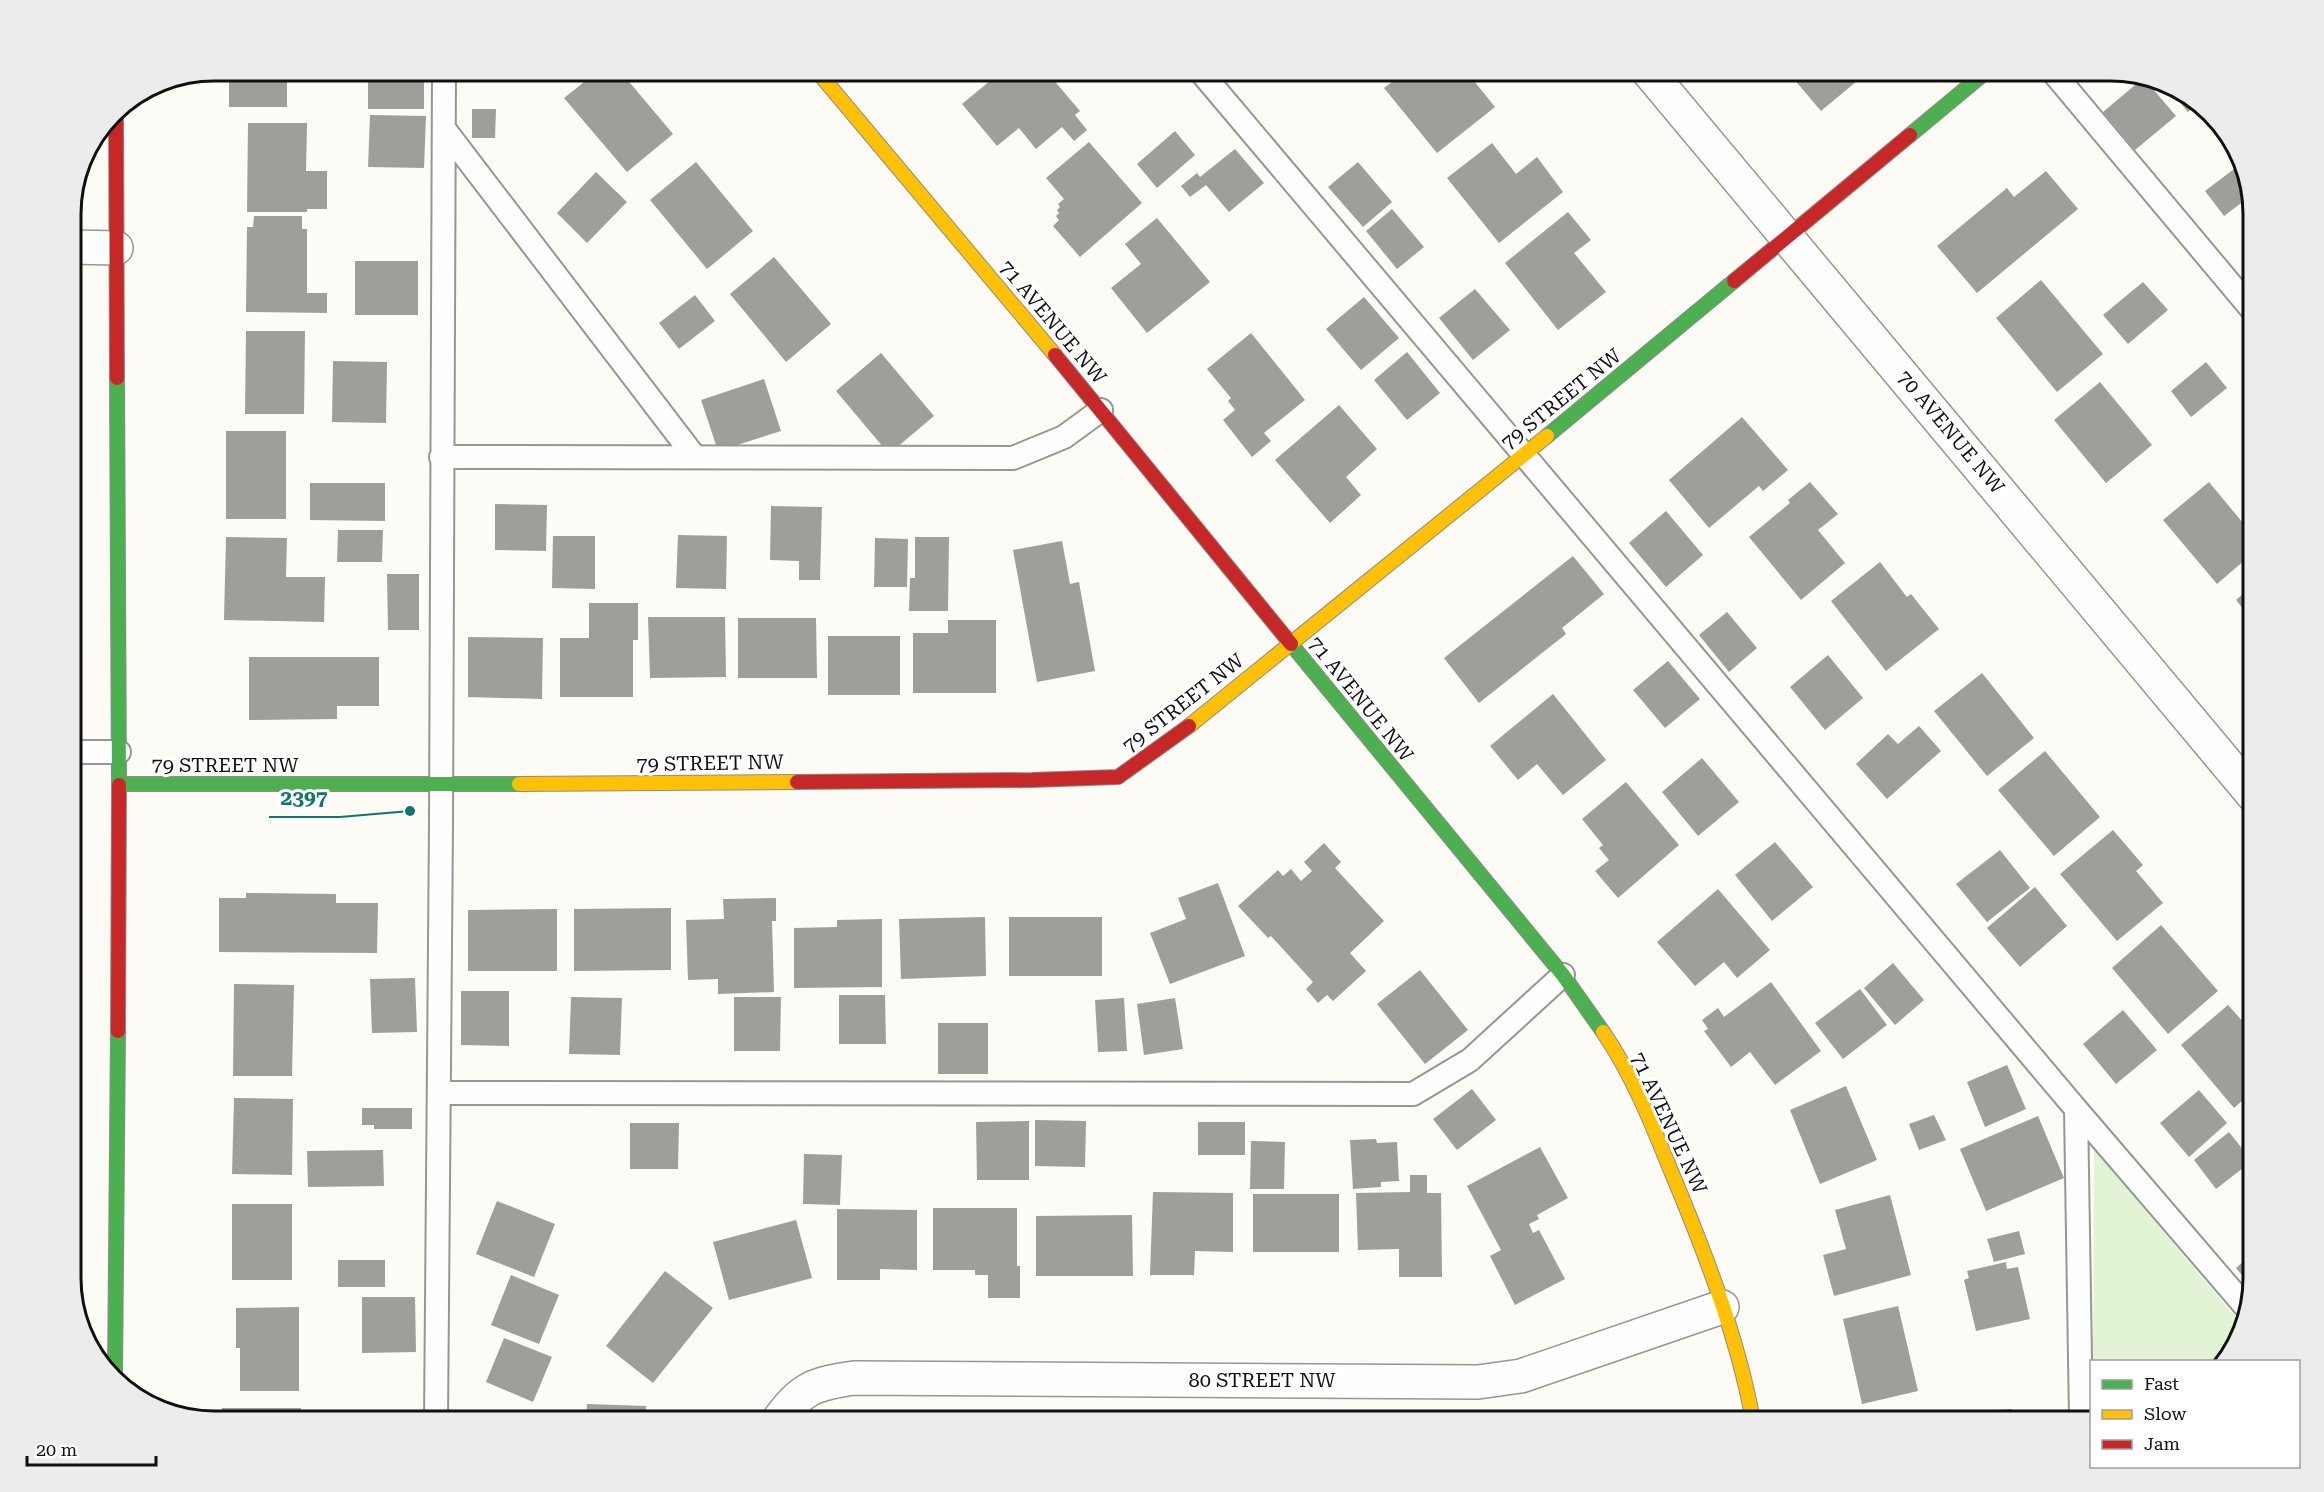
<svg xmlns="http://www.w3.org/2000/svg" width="2324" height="1492" font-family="'Roboto Serif',serif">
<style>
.green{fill:#e2f4d3}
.building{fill:#a09e9a}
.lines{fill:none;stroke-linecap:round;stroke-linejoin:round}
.lane-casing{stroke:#969693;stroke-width:26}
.street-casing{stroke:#969693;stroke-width:36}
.fast-casing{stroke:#8d8c8a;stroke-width:16}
.slow-casing{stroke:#8d8c8a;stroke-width:16}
.jam-casing{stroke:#8d8c8a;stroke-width:16}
.lane{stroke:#fffefe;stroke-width:22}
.street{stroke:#fffefe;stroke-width:33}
.fast{stroke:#4caf50;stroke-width:14}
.slow{stroke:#ffc107;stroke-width:14}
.jam{stroke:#c62828;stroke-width:14}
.labels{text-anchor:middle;stroke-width:6;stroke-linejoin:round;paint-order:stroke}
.street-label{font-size:20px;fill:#101010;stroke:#fff}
.rim{fill:none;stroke:#101010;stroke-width:3}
.leader{fill:none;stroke:#0f766e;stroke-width:2}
.callout-dot{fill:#0f766e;stroke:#fff;stroke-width:2}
.callout-label{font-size:21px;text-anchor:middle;font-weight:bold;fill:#0f766e;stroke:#fff;stroke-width:6;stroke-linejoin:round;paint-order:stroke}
</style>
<rect width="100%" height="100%" fill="#fcfbf5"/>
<path class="green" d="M2094 1149 2240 1323 2230 1357 2225 1361H2093Z"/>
<path class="building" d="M229 71H287V107H229Z
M368 71H424V109H368Z
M598 71H620L673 134 627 172 564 98Z
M1002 71H1046L1080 111 1075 115 1087 130 1074 141 1062 127 1036 149 1019 128 997 146 962 104Z
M1406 71H1444L1446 72 1448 71H1466L1495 107 1437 153 1384 88Z
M1787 71H1869L1821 111Z
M2141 80 2147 82 2176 116 2135 150 2103 112Z
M2168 88 2189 94 2198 104 2188 112Z
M472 109H496L495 138H472Z
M370 115 426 116 424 168 368 167Z
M248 123H307L306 171H327V209H307V212H247Z
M1175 131 1195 155 1157 188 1137 164Z
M1089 142 1142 203 1080 257 1053 226 1059 220 1056 216 1059 213 1057 210 1060 207 1058 204 1064 199 1046 178Z
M1492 143 1516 174 1537 157 1563 192 1499 243 1447 178Z
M1235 149 1264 183 1229 212 1206 185 1190 197 1181 186 1197 173 1200 177Z
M696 162 753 231 707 269 650 200Z
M1358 162 1392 202 1363 227 1328 187Z
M2238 166 2242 171 2249 197 2224 216 2205 191Z
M2046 171 2078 209 1977 293 1937 246 2007 188 2014 197Z
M596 172 627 202 587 243 557 213Z
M1392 209 1424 247 1397 269 1366 231Z
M1568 212 1591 240 1574 253 1606 292 1558 330 1505 263Z
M254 216H302V229H307V293H327V313L246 312 247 227H253Z
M1157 218 1210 282 1147 333 1111 288 1141 264 1125 244Z
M774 257 831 324 786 362 730 294Z
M355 261H418V315H355Z
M2041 280 2103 354 2057 392 1996 318Z
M2143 282 2168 310 2128 344 2103 315Z
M1475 289 1510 330 1473 360 1439 318Z
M695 295 715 321 679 349 659 323Z
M1364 297 1399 338 1361 370 1326 329Z
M246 331H305L304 414H245Z
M1251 333 1305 400 1264 433 1271 441 1252 457 1223 420 1235 410 1228 401 1231 398 1207 369Z
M1407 352 1440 393 1407 420 1374 380Z
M881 353 934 416 889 454 836 391Z
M333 361 387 362 386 423 332 422Z
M2206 362 2227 388 2191 417 2171 391Z
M764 379 781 431 718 451 701 400Z
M2100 382 2152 445 2106 483 2054 420Z
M1339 405 1377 449 1346 477 1361 495 1330 523 1275 460Z
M1742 417 1788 470 1763 491 1759 486 1709 528 1669 480Z
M226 431H286V519H226Z
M1810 482 1838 514 1818 530 1845 563 1801 600 1749 537 1790 503 1788 500Z
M2209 482 2253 535V553L2217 584 2163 520Z
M310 483H385V521L310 520Z
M495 504 547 505 546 551 495 550Z
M771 506 822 507 820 580H799V561L770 560Z
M1666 511 1703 555 1666 587 1629 543Z
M338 530H383L382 562H337Z
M678 535 727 536 726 589 676 588Z
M553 536H595V589L552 588Z
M226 537 287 538 286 577H325L324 622 224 620Z
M915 537H949L948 611H909L910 578H915Z
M875 538 908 539 907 587H874Z
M1062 541 1070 584 1079 582 1095 671 1037 682 1013 550Z
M1573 556 1604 594 1562 628 1566 634 1479 703 1444 658Z
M1880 562 1907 597 1911 594 1939 629 1886 671 1831 601Z
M387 574H419V630H388Z
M2253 585V621L2236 600Z
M589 603H638V640H633V697H560V638H589Z
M1727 612 1757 648 1729 672 1699 635Z
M648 617H725L726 677 650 678Z
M738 618H816L817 678H738Z
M948 620H996V693H913V633H948Z
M828 636H900V695H828Z
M2253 636V659L2242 645Z
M468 637 543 638 542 699 468 697Z
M1828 655 1863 698 1825 730 1790 687Z
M249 657H379V706H337V719L249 720Z
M1668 661 1700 699 1665 728 1633 690Z
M1982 673 2034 738 1987 776 1934 711Z
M1553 694 1606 760 1563 795 1537 764 1518 780 1490 746Z
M1919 726 1941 751 1887 799 1856 764 1888 734 1898 744Z
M2045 751 2100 817 2054 856 1998 790Z
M1702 758 1739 802 1698 836 1662 792Z
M1626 782 1679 845 1618 898 1595 871 1609 860 1599 848 1603 845 1582 819Z
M2113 830 2143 865 2136 871 2163 903 2117 941 2060 874Z
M1775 842 1813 887 1772 921 1735 875Z
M1324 843 1341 862 1335 868 1384 921 1350 953 1366 971 1333 1001 1327 995 1318 1003 1306 989 1313 982 1271 936 1268 938 1238 906 1278 870 1283 876 1291 869 1301 881 1312 871 1304 862Z
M2000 850 2030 888 1987 922 1956 884Z
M1218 883 1245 956 1170 984 1150 933 1186 919 1178 898Z
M2035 887 2067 926 2020 967 1987 928Z
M1718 889 1770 950 1737 978 1724 962 1695 986 1657 942Z
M246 893 336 894V903H378L377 953 219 952V898H246Z
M776 898V921H772L774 992 718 994V979L688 980 686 920 724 919 723 899Z
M671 908V970L574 971V909Z
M557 909V971H468V910Z
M985 917 986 976 901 979 899 919Z
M1009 917H1102V976H1009Z
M882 919V987L794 988V928L837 927V920Z
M2161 925 2218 991 2168 1034 2112 968Z
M1893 963 1924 1000 1895 1025 1864 988Z
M1420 970 1468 1030 1425 1064 1377 1004Z
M415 978 417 1032 372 1033 370 979Z
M1771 982 1821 1051 1775 1085 1750 1052 1731 1067 1704 1031 1708 1029 1702 1020 1718 1008 1724 1017Z
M234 984 294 985 292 1076H233Z
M1860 989 1887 1025 1843 1059 1815 1023Z
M461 991H509V1046L461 1045Z
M839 995H885L886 1044H839Z
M571 997 622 998 620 1055 569 1054Z
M734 997H781L780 1051H734Z
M1124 998 1127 1051 1098 1052 1095 1000Z
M1175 998 1183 1049 1144 1055 1137 1004Z
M2228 1005 2247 1026 2249 1024 2253 1030V1091L2234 1108 2181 1045Z
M2123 1010 2157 1050 2116 1084 2083 1044Z
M938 1023H988V1074H938Z
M2007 1065 2026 1109 1985 1127 1967 1082Z
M1846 1086 1877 1160 1820 1184 1790 1110Z
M1472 1089 1496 1120 1457 1150 1433 1119Z
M2199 1090 2227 1123 2189 1157 2160 1123Z
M234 1098 293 1099 292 1175 232 1174Z
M362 1108H412V1129H374V1125H362Z
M1934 1115 1946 1140 1919 1150 1909 1124Z
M2038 1116 2064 1178 1986 1211 1960 1149Z
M1035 1120 1086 1121 1085 1167 1035 1166Z
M1029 1121V1180H977L976 1122Z
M1198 1122H1245V1155H1198Z
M630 1123H679L678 1169H630Z
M2229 1132 2252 1161 2216 1189 2194 1160Z
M1376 1139 1377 1143 1397 1142 1399 1181 1381 1182V1187L1353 1189 1350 1140Z
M1251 1141 1285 1142 1284 1189H1250Z
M1540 1147 1568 1198 1537 1215 1539 1219 1529 1224 1533 1233 1539 1230 1565 1279 1515 1305 1490 1256 1501 1250 1467 1186Z
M383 1150 384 1186 308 1187 307 1151Z
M804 1154 842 1155 840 1205 803 1204Z
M1410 1175H1427V1193H1441L1442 1277H1399V1249L1358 1250 1356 1193 1410 1192Z
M1153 1192 1233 1193V1252L1195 1251 1194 1275H1150Z
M1253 1194H1339V1252H1253Z
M1890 1195 1911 1275 1834 1296 1823 1255 1846 1249 1835 1210Z
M497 1201 555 1224 534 1277 476 1254Z
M232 1204H292V1280H232Z
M933 1208H1017V1266H1020V1298H988V1275H975V1270H933Z
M837 1209 917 1210V1270L880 1269V1280H837Z
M1132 1215 1133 1276H1036V1216Z
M796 1220 812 1278 729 1300 713 1242Z
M2019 1231 2025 1254 1994 1262 1987 1239Z
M2253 1253V1278L2251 1286 2236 1268Z
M338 1260H385V1287H338Z
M2006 1262 2007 1269 2018 1267 2030 1319 1976 1331 1964 1280 1969 1278 1967 1271Z
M665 1271 713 1308 653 1383 606 1346Z
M511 1275 559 1295 539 1344 491 1325Z
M362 1297H415L416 1352 362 1353Z
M1898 1306 1918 1391 1862 1404 1843 1319Z
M299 1307V1391H240V1348H236V1308Z
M504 1338 552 1357 533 1402 486 1382Z
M587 1404 646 1406 645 1421H586Z
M222 1408H301V1421H222Z
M2012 1409V1421H1963L1962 1412Z
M1945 1417V1421H1913V1420Z"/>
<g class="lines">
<g class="lane-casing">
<path id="lane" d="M1200 71 2076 1109 2245 1306
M2052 71 2253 311
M445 130 694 456
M441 457 1013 458 1064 437 1101 410
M71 752H119
M439 1093 1413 1094 1470 1060 1563 975
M2076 1109 2081 1421
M436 1421 441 825 444 71"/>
</g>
<g class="street-casing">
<path id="street" d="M1648 71 2253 795
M71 247 116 248
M778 1421C801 1388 814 1384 854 1378L1478 1382 1521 1376 1722 1307"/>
</g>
<g class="fast-casing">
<path id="fast" d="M1910 135 1987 71
M117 378 119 785
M1547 436 1734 281
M1291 644 1563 975 1603 1032
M119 784H519
M115 1376 118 1031"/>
</g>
<g class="slow-casing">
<path id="slow" d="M817 71 1055 355
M1189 726 1547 436
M519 784 797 782
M1603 1032C1632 1074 1652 1124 1671 1171 1704 1250 1738 1337 1753 1421"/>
</g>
<g class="jam-casing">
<path id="jam" d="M116 110 117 378
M1734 281 1910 135
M1055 355 1291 644
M797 782 1032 780 1118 777 1189 726
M118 1031 119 785"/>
</g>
<use href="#lane" class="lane"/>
<use href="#street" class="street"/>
<use href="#fast" class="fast"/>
<use href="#slow" class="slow"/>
<use href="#jam" class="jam"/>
</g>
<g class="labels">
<g class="street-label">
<text transform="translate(1053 322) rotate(50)" y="7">71 AVENUE NW</text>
<text transform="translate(1561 399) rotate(-39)" y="7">79 STREET NW</text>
<text transform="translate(1951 432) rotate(50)" y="7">70 AVENUE NW</text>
<text transform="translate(1361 699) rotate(51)" y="7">71 AVENUE NW</text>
<text transform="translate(1183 703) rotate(-38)" y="7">79 STREET NW</text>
<text transform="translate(710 763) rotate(-1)" y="7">79 STREET NW</text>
<text x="225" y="772">79 STREET NW</text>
<text transform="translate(1669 1123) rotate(65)" y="7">71 AVENUE NW</text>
<text x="1262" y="1387">80 STREET NW</text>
</g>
</g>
<path d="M0 0H2324V1492H0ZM214 81H2110A133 133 0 0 1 2243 214V1278A133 133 0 0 1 2110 1411H214A133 133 0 0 1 81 1278V214A133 133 0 0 1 214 81Z" fill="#ececec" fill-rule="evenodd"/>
<path class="rim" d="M214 81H2110A133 133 0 0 1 2243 214V1278A133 133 0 0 1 2110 1411H214A133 133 0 0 1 81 1278V214A133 133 0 0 1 214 81Z"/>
<path class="leader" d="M410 811L340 817H269"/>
<circle class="callout-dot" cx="410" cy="811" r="6"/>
<g class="callout-label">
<text x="304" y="805">2397</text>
</g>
<rect x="2090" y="1360" width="210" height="108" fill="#ffffff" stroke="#9f9f9f" stroke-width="1.5"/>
<rect x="2102" y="1380" width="30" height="9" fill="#4caf50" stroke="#9f9f9f" stroke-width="1.5"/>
<text x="2144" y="1390" font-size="18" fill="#101010">Fast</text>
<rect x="2102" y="1410" width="30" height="9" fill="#ffc107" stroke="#9f9f9f" stroke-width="1.5"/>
<text x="2144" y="1420" font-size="18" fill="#101010">Slow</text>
<rect x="2102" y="1440" width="30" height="9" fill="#c62828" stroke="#9f9f9f" stroke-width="1.5"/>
<text x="2144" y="1450" font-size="18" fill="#101010">Jam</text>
<path d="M27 1456v9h129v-9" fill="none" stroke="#101010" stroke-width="3"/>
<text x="36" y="1456" font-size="18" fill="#101010" stroke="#ffffff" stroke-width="4.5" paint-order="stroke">20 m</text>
</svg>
